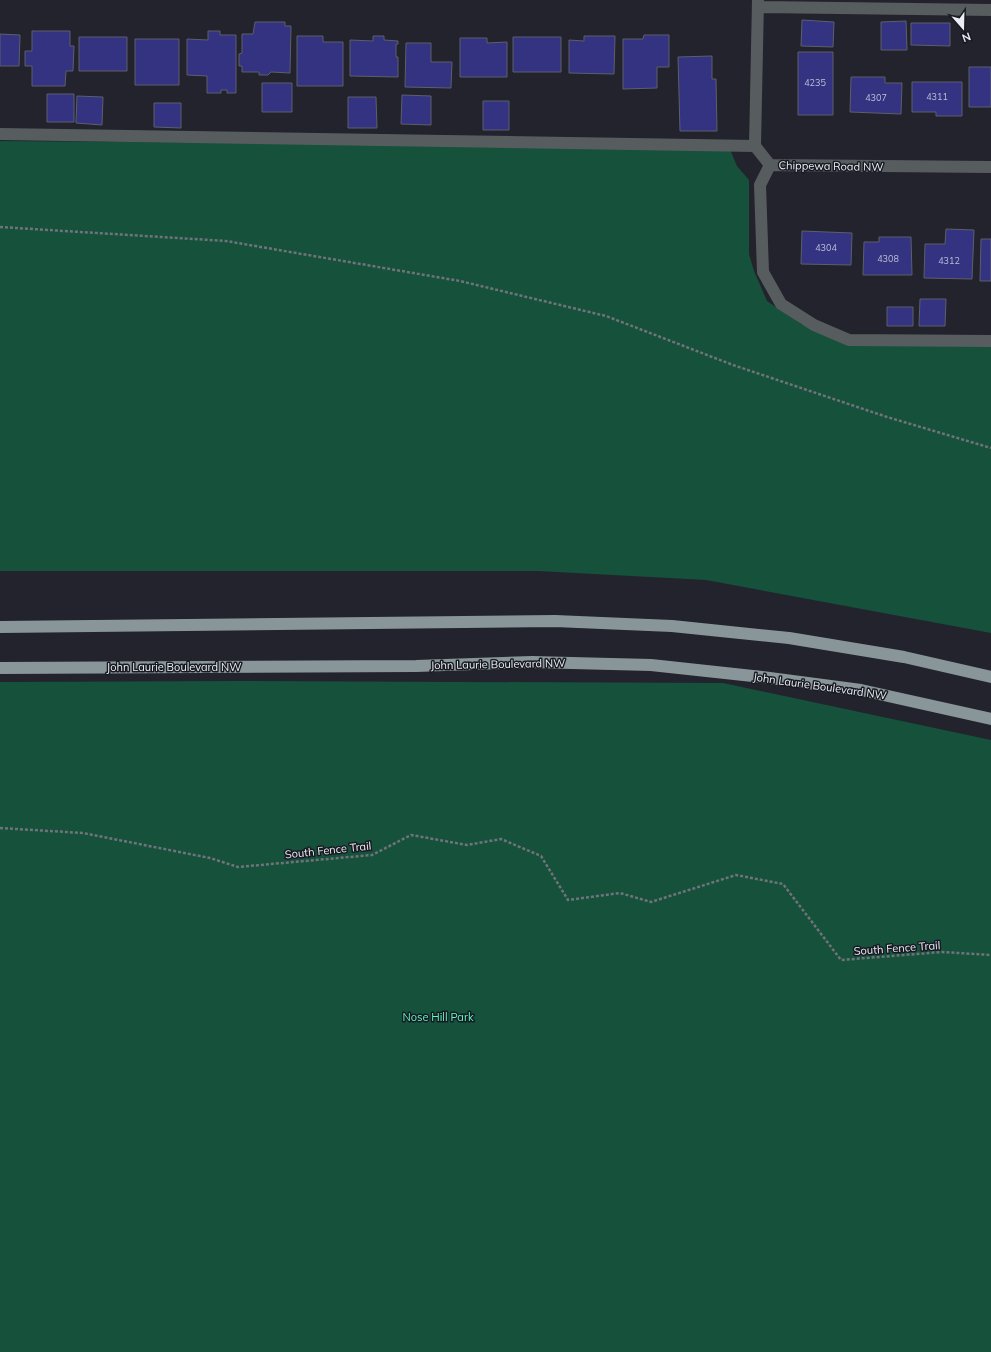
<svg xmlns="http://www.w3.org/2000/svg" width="991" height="1352" font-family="Mulish,sans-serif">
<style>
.green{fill:#15513b}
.building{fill:#333381;stroke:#5d5f6a}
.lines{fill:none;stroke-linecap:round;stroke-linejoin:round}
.path{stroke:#71737b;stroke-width:2.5;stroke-dasharray:3 2;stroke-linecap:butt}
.minor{stroke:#575d5e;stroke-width:12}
.major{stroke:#899699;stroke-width:12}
.labels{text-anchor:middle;stroke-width:3;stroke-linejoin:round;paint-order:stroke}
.number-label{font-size:9px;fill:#bebfd7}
.street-label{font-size:11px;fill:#eceef4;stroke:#181a23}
.park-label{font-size:11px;fill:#5dfcc1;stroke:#181a23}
</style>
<rect width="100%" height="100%" fill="#22232d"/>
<path class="green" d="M0 141 729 147 737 166 749 180V254L754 271 767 301 801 324 844 341 991 343V633L706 580 538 571H0Z
M234 681 723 683 991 740V1352H0V682Z"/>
<path class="building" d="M802 20 834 22 833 47 801 46Z
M906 21 907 50H881V22Z
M255 22H285V26H291L290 73 271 72 268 75H259V72H242V66H239V54L242 53V34H253Z
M911 23H950V46L911 45Z
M32 31H70V46H74L73 71H66L65 86H32V66H25V51H32Z
M208 31H220V35H236V93H227V90H221V93H207V76L187 75V39L208 40Z
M0 34 20 35 19 66H0Z
M644 35H669V67H657V88L623 89V39H643Z
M297 36H323V42H343V86H297Z
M373 36H384V40L398 41V44H396V57H398V77L350 76V40L373 41Z
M584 36H615L614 74 569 73V40L584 41Z
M79 37H127V71H79Z
M513 37H561V72H513Z
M460 38H487V43L507 42V77H460Z
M135 39H179V85H135Z
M406 43H431V62H452L451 88 405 87Z
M798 52H833V115H798Z
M712 56V79H716L717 131H680L678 57Z
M969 67H991V107H969Z
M851 77H885V83H902L901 114 850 112Z
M912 82H962V116H936V112H912Z
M262 83H292V112H262Z
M47 94H74V122H47Z
M402 95 431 96V125L401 124Z
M77 96 103 97 102 125 76 123Z
M348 97H376L377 128H348Z
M483 101H509V130H483Z
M154 103H181V128L154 127Z
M946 229 974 230 972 279 924 278 925 244H945Z
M802 231 852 233 851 265 801 264Z
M879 237H911L912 275H863L864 242H879Z
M981 239H991V281H980Z
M920 299H946L945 326H919Z
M887 307H913V326H887Z"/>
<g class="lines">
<path class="path" d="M0 227 226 241 460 281 606 316 733 365 887 417 991 448
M0 828 83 833 210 858 238 867 372 855 411 835 467 845 501 839 541 856 568 900 620 893 651 902 736 875 783 884 841 960 942 952 991 955"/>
<path class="minor" d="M758 0 755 146 770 165 991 167
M758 7 991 10
M0 134 755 146
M770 165 760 185 763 272 781 304 814 325 849 340 991 341"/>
<path class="major" d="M0 627 555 621 672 626 789 638 904 657 991 677
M0 668 416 666 532 662 651 665 762 677 861 690 991 719"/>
</g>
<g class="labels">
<g class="number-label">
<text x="815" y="86">4235</text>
<text x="937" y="100">4311</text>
<text x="876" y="101">4307</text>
<text x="826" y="251">4304</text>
<text x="888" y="262">4308</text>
<text x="949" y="264">4312</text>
</g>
<g class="street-label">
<text transform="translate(831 166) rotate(1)" y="4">Chippewa Road NW</text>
<text transform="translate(498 664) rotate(-1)" y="4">John Laurie Boulevard NW</text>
<text x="174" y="671">John Laurie Boulevard NW</text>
<text transform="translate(820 686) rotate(8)" y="4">John Laurie Boulevard NW</text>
<text transform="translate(328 850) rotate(-6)" y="4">South Fence Trail</text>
<text transform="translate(897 948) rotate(-4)" y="4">South Fence Trail</text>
</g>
<g class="park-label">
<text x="438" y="1021">Nose Hill Park</text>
</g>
</g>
<g transform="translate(963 28) rotate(160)" stroke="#181a23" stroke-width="3" paint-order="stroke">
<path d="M0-3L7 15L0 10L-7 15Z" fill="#eceef4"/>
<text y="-6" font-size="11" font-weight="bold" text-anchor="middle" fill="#eceef4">N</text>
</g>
</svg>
